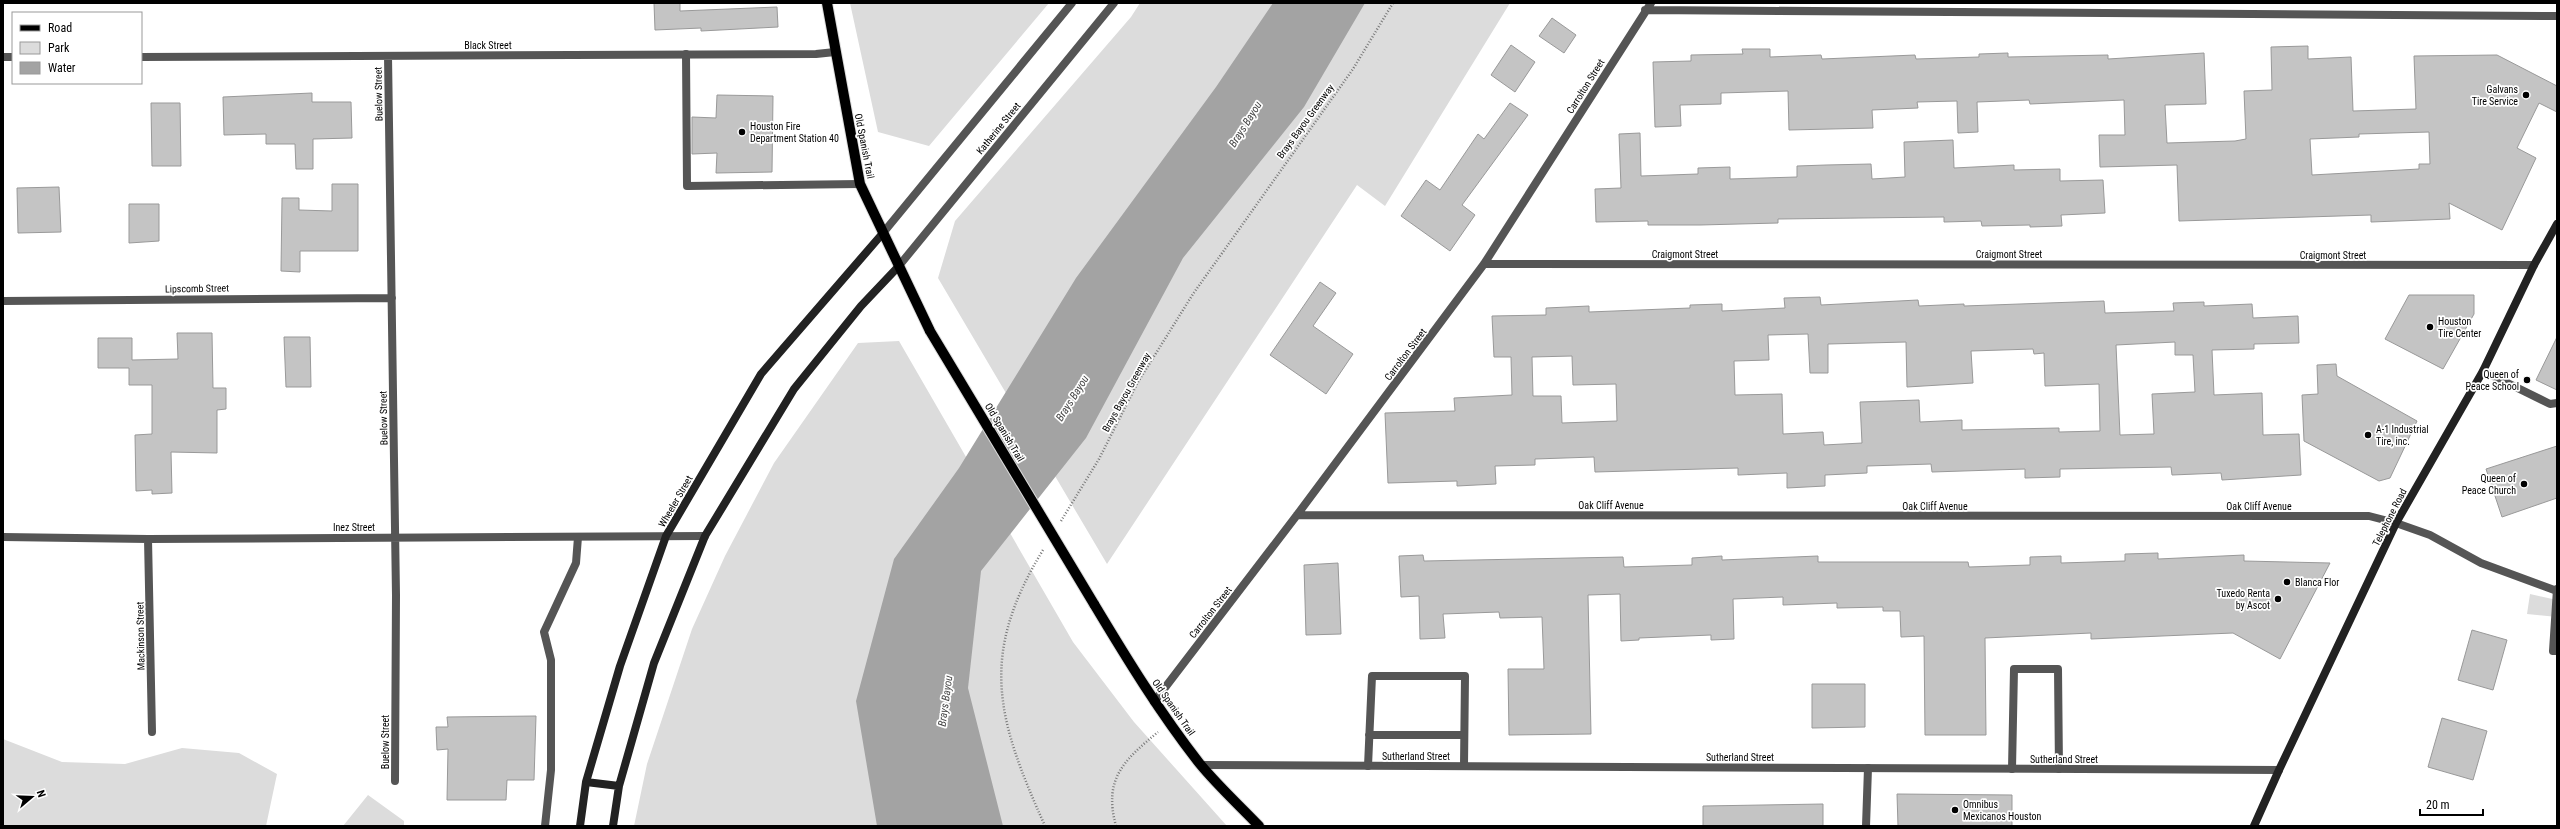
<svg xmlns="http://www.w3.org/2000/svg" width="2560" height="829" font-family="'Roboto Condensed',sans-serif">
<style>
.green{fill:#dcdcdc}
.water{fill:#a3a3a3}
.building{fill:#c4c4c4;stroke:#999;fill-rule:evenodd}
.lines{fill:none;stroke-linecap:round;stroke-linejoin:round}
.primary-casing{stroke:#dbdbdb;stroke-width:12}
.path{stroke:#777;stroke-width:2.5;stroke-dasharray:1 2;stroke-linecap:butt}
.service{stroke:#555;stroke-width:8}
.minor{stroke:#555;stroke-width:8}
.secondary{stroke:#222;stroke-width:8}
.primary{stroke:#000;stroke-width:10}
.primary-bridge-casing{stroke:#dbdbdb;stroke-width:12;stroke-linecap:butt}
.primary-bridge{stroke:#000;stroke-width:10}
.poi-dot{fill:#000;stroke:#fff;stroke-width:1.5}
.labels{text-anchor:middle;stroke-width:3.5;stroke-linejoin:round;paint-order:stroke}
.street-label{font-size:10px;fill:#000;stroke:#fff}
.poi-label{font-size:10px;fill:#000;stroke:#fff;text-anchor:start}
.water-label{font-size:11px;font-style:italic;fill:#444;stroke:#fff}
</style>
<rect width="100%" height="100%" fill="#fff"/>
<path class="green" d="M850 3H1049L929 146 878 132Z
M1140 3H1510L1385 206 1357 185 1107 564 938 278 955 221 1131 17Z
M899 341 1073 642 1134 722 1227 826H634L647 764 692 629 725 556 774 463 858 343Z
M2530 594 2557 600V617L2527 614Z
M3 739 62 762 125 764 182 748 239 753 277 774 266 826H3Z
M368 795 404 821V826H343Z"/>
<path class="water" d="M1273 3H1365L1304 107 1183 258 1086 438 981 571 968 688 1003 826H877L856 701 894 559 959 468 1076 278 1216 87Z"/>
<path class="building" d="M654 3H680V11L777 7 778 27 701 31V28L655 30Z
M1552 18 1576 35 1564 53 1539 36Z
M1511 45 1535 62 1515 92 1491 75Z
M2308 46V59L2351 57 2353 111 2416 109 2414 56 2497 55 2557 86V112L2539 103 2517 148 2536 158 2502 230 2449 203 2450 219 2371 222V215L2179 221 2177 165 2100 167 2099 135H2125L2124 100 2030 104 2029 100 1977 102 1978 132 1958 133 1957 101 1917 102 1918 108 1872 110 1873 128 1789 130 1788 91 1721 93V104L1680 105 1681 126 1655 127 1653 62 1691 61V55L1743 54 1742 49H1770V57L1821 55 1822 59 1915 55 1916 59 1979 57V54L2008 53V57L2108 55V59L2204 53 2206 104 2165 105 2167 143 2235 141 2246 139 2244 91 2272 90 2271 47ZM2429 132 2430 164H2419V169L2312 175 2310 139 2359 137V134Z
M312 93V102H351L352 138 313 139V169H296L295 144H266V134L224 135 223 97Z
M717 95 773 96 772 172 716 173 717 153 692 154V117L716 118Z
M151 103H180L181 166H152Z
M1510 103 1528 115 1462 205 1475 215 1450 251 1401 216 1426 180 1440 190 1478 134 1484 139Z
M1640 133 1641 176 1698 174V168L1730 167V179L1797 177V166L1826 165 1871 164 1872 179 1905 177 1904 142 1953 140 1954 168 2014 165V170L2060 169V181L2103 180 2105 213 2061 215 2062 226 2030 227V225L1982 226 1981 221 1944 222V217L1778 219V223L1700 225H1648V221L1596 222 1595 189 1621 188 1619 134Z
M332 184H358V251H300V272L281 271 282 198H299V210L332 211Z
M59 187 61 232 18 233 17 188Z
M129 204H159V241L129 243Z
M1320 282 1336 293 1313 326 1353 354 1326 394 1270 355Z
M2409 295H2474V314L2443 369 2385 339Z
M1820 297 1821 305 1918 300 1919 306 1964 304V306L2104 301 2105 313 2174 311 2173 303 2204 302V306L2252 304 2253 318 2298 316 2299 343 2254 344V349L2212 350 2214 395 2262 393 2263 435 2299 434 2301 475 2222 480 2221 473 2172 475 2171 467 2060 469V477L2025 478V469L1932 472 1931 464 1867 466V473L1825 475V486L1787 488V473L1738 475V468L1595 472 1594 457 1535 459V465L1495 466 1496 484 1457 486V481L1388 483 1385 413 1455 411 1454 398 1512 395 1511 357H1494L1492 316 1546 315V308L1589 306V312L1690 308V305L1722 304V311L1785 308 1784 298ZM1808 334 1810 373H1828V344L1906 342 1907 387 1973 383 1971 351 2033 349 2034 354 2044 353 2045 386 2099 384 2100 431 2059 432V428L1962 430V420L1920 422 1919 400 1860 402 1862 443 1824 445 1823 432 1783 434 1782 394 1735 395 1734 361 1769 360 1768 335ZM2175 342V355H2193L2195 392 2152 394 2154 434 2120 435 2116 345ZM1572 356 1573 385 1616 384 1617 421 1562 423 1561 396H1533L1532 357Z
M177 333H212L213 388H226V409L217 410V453L171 452 172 493 152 494V490L136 491 135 435 152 434V385H129V368H98V338H132V360L178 359Z
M284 337H310L311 387H286Z
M2557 337V390L2536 380Z
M2336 364 2337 376 2417 421 2390 478 2379 481 2304 441 2302 395 2318 394 2317 365Z
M2557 446V498L2502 517 2486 469Z
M2158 553V559L2244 555V561L2330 563 2280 659 2233 633 2091 639V633L1985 638 1986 735H1925L1924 636 1901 637 1900 611H1883V607L1837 608V603L1783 605V597L1733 599 1734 639 1711 640V635L1639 638V640L1621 641 1620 594 1588 595 1591 734 1509 735 1508 669H1544L1542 617 1500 618 1499 612 1443 614 1445 638 1420 639 1419 596 1401 597 1399 556 1423 555 1424 561 1623 557 1624 567 1692 565V558L1722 556V560L1818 556V562H1968L1969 567 2030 565V557L2061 556V563L2125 561V554Z
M1338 563 1341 634 1306 635 1304 565Z
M2472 630 2507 640 2493 690 2458 680Z
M1812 684H1865V727L1812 728Z
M536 716 534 780H507L506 800H447L448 749 437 750 436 727H448L447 717Z
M2442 718 2487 731 2473 780 2428 767Z
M1897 794 2012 795V826H1898Z
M1823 804V826H1703V806Z"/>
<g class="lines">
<g class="primary-casing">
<path id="primary" d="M827 3 860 184 930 331
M1094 604C1127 659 1160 713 1200 764 1218 786 1239 805 1259 826"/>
</g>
<path class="path" d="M1061 521 1099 459 1138 382 1193 294 1353 69 1393 3
M1043 550C978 656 997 719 1045 826
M1116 826C1103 779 1124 760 1158 732"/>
<path class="service" d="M686 54 687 186 860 184
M2483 371 2550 404 2557 403
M2557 589 2553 651H2557
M1369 735H1464
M1368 766 1372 676H1465L1464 766
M2012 769 2014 669H2058L2059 769
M545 826 551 770V660L544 632 576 563 578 537
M1866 826 1868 768"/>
<path class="minor" d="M1645 10 2557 16
M388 56 396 595 395 781
M3 57H13
M141 57 816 54 835 52
M883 233 1072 3
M1484 264 2534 265
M898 267 1114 3
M3 301 392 298
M1297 515 2369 516 2396 523 2430 535 2481 563 2557 591
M3 537 148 539 705 536
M148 539 152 732
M1154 702 1297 515 1484 264 1651 3
M1201 765 2279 770"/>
<path class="secondary" d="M586 782 619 786
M580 826 586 782 620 666 666 536 761 374 883 233
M613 826 619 786 654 663 705 536 794 389 861 306 898 267
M2254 826 2279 770 2396 523 2483 371 2534 265 2557 224"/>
<use href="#primary" class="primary"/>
<g class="primary-bridge-casing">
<path id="primary-bridge" d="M930 331 1094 604"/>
</g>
<use href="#primary-bridge" class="primary-bridge"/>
</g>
<g class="poi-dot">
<circle cx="2526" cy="95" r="4"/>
<circle cx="742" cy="132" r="4"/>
<circle cx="2430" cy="327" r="4"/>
<circle cx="2527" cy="380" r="4"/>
<circle cx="2368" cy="435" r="4"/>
<circle cx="2524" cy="484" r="4"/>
<circle cx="2287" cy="582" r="4"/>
<circle cx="2278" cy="599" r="4"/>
<circle cx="1955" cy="810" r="4"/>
</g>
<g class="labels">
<g class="street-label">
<text x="488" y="49">Black Street</text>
<text transform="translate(1585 86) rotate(-58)" y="4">Carrolton Street</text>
<text transform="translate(378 94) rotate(-91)" y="4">Buelow Street</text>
<text transform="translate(1305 121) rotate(-54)" y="4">Brays Bayou Greenway</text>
<text transform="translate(998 128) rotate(-51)" y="4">Katherine Street</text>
<text transform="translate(865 146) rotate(79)" y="4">Old Spanish Trail</text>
<text x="1685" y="258">Craigmont Street</text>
<text x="2009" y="258">Craigmont Street</text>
<text x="2333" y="259">Craigmont Street</text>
<text transform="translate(197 288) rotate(-1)" y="4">Lipscomb Street</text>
<text transform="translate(1405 354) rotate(-53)" y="4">Carrolton Street</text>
<text transform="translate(1126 392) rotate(-61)" y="4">Brays Bayou Greenway</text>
<text transform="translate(383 418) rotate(-91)" y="4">Buelow Street</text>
<text transform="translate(1005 432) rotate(59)" y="4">Old Spanish Trail</text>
<text transform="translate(675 501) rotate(-60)" y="4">Wheeler Street</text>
<text x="1611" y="509">Oak Cliff Avenue</text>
<text x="1935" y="510">Oak Cliff Avenue</text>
<text x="2259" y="510">Oak Cliff Avenue</text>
<text transform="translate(2389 517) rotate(-63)" y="4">Telephone Road</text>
<text x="354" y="531">Inez Street</text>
<text transform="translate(1210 612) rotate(-52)" y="4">Carrolton Street</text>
<text transform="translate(140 636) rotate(-91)" y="4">Mackinson Street</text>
<text transform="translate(1174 707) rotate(55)" y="4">Old Spanish Trail</text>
<text transform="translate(385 742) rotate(-90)" y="4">Buelow Street</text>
<text x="1416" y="760">Sutherland Street</text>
<text x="1740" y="761">Sutherland Street</text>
<text x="2064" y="763">Sutherland Street</text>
</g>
<g class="poi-label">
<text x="2518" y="93" text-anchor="end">Galvans<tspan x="2518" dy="12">Tire Service</tspan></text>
<text x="750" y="130">Houston Fire<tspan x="750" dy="12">Department Station 40</tspan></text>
<text x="2438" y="325">Houston<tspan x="2438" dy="12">Tire Center</tspan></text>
<text x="2519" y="378" text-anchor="end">Queen of<tspan x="2519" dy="12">Peace School</tspan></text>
<text x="2376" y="433">A-1 Industrial<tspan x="2376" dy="12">Tire, inc.</tspan></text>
<text x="2516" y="482" text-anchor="end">Queen of<tspan x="2516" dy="12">Peace Church</tspan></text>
<text x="2295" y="586">Blanca Flor</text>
<text x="2270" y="597" text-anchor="end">Tuxedo Renta<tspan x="2270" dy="12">by Ascot</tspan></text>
<text x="1963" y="808">Omnibus<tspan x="1963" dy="12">Mexicanos Houston</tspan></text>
</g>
<g class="water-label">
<text transform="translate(1245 124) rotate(-58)" y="4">Brays Bayou</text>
<text transform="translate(1072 398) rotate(-58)" y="4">Brays Bayou</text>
<text transform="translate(945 701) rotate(-82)" y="4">Brays Bayou</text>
</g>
</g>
<rect width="2560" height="829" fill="none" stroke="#000000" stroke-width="8"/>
<rect x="12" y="12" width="130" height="72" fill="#ffffff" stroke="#999999"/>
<rect x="20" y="25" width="20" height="6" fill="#000000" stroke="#999999"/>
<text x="48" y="32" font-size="12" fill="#000000">Road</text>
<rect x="20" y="42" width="20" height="12" fill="#dcdcdc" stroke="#999999"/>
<text x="48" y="52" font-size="12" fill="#000000">Park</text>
<rect x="20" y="62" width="20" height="12" fill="#a3a3a3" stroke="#999999"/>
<text x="48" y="72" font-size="12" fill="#000000">Water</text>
<g transform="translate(32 797) rotate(71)" stroke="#ffffff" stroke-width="3" paint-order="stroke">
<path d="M0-3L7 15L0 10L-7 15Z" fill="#000000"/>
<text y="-6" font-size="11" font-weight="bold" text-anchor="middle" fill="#000000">N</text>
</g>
<path d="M2420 809v6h63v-6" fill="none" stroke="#000000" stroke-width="2"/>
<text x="2426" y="809" font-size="12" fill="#000000" stroke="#ffffff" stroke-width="3" paint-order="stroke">20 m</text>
</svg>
